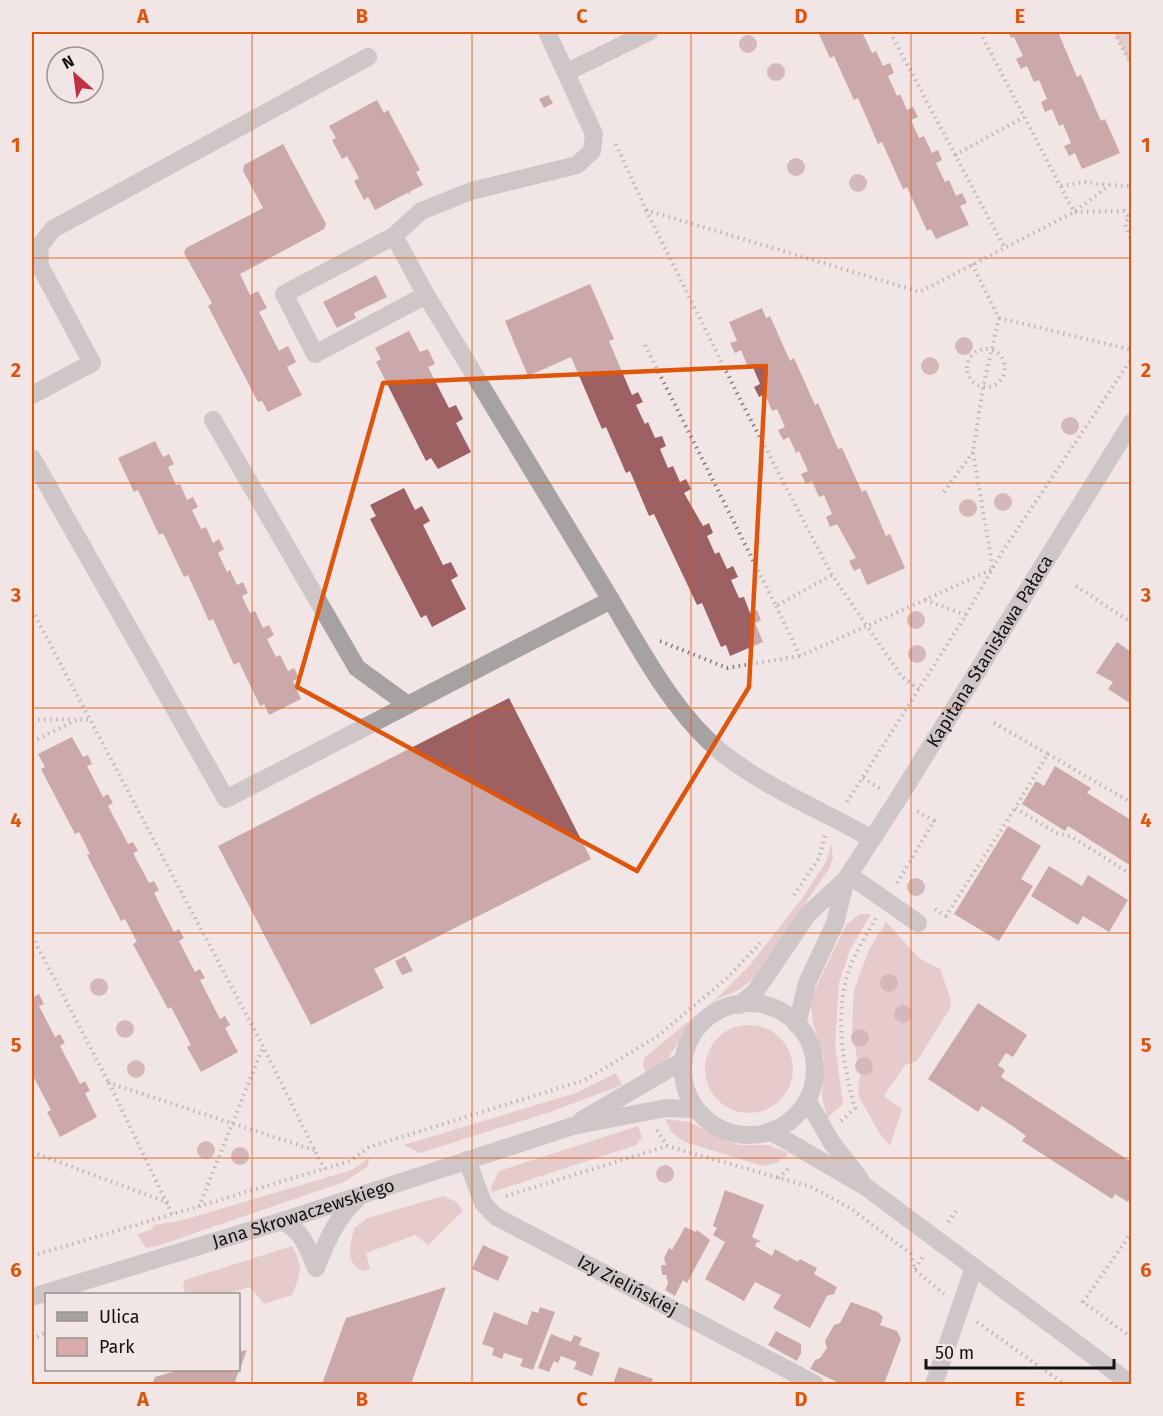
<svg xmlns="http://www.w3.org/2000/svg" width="1163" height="1416" font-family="'Fira Sans',sans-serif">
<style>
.green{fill:#d7aaab}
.building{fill:#9e6163}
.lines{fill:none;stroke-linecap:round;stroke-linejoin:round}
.path{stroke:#857d7d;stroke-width:4;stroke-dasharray:1.5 4.5;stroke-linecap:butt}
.minor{stroke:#a7a2a2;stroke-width:18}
.tree{fill:#b48386}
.marked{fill:none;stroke:#de550c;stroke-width:4.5;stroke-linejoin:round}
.grid{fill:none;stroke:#de550c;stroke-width:1.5;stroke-opacity:0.55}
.labels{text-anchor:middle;stroke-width:6;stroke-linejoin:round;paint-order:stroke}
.street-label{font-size:18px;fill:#161212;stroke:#f1e5e5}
.neatline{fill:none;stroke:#de550c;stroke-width:2}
.grid-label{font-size:20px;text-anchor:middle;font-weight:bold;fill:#de550c}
</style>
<rect width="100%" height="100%" fill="#f1e5e5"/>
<path class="green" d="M1114 32H1131V66Z
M831 843 833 858 830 867 755 977 739 990 717 999 698 1013 666 1061 647 1075 643 1066 644 1058 718 997 750 965 803 897 827 860Z
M860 914H871L850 950 839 983 835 1046 843 1104 827 1118 822 1097 824 1056 813 1024 810 1000 846 925Z
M886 922 919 958 940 969 951 1000 950 1008 917 1061 905 1065 884 1096 902 1109 890 1146 878 1131 858 1095 860 1075 852 1030 854 990 869 950Z
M705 1069a44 44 0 1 1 88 0a44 44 0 1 1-88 0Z
M616 1073 622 1085 550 1112 420 1153 404 1145 576 1093Z
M665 1119 689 1122 726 1141 740 1145H768L789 1153 777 1163 763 1166 685 1142 672 1133Z
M638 1126 642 1137 636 1145 492 1192 491 1187 499 1171Z
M370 1157 367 1167 344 1182 157 1246 146 1248 137 1234 151 1230 154 1225 180 1221 352 1170Z
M443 1196 457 1202 463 1211 428 1245 415 1235 366 1253 370 1269 363 1271C344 1263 351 1244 354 1228L368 1218Z
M292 1246C304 1268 301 1272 292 1295L264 1304 250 1287 227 1294H186L183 1287 185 1280Z"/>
<path class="building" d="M818 32H868L863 34 872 53 876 51 883 66 890 63 894 73 888 76 897 96 900 94 907 110 913 107 918 117 911 120 919 138 924 136 932 153 938 150 942 160 936 163 945 182 949 180 956 196 962 193 967 203 960 206 969 225 936 239 931 229 927 231 907 187 903 189 882 142 878 144 858 98 854 100 834 56 830 58Z
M1008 32H1058L1077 77 1081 75 1101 121 1105 119 1120 153 1082 169 1075 153 1069 156 1064 146 1071 143 1063 124 1059 126 1052 109 1045 112 1041 102 1047 99 1039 80 1034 82 1027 66 1021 69 1016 59 1023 56 1014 37 1011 38Z
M548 95 553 103 544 108 539 99Z
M377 100 384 113 388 110 420 170 416 172 423 185 409 192 411 194 407 193 375 210 368 197 364 200 354 181 359 178 347 156 342 159 332 140 336 138 329 126Z
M283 144 326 224 324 229 240 274 250 295 258 291 267 308 259 312 279 351 288 346 296 362 287 367 302 395 268 412 262 401 258 402 208 306 212 303 184 253 186 248 263 208 243 171 244 165Z
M376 275 387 297 354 313 356 318 337 328 323 302Z
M590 284 614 339 609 341 632 395 638 392 643 402 636 405 645 424 648 422 655 438 662 436 666 446 660 449 668 468 673 466 680 482 686 479 691 489 684 493 703 526 709 523 713 533 707 536 715 554 719 552 727 569 733 566 738 577 731 580 739 598 744 597 750 613 757 610 761 620 755 623 763 642 730 656 726 645 721 647 702 603 697 605 654 514 649 516 630 471 626 473 606 427 602 429 571 357 528 376 505 321Z
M762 308 766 318 770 316 790 361 794 358 815 405 818 403 838 449 842 448 862 492 866 490 886 536 890 534 905 568 867 585 860 568 854 571 849 561 856 558 837 524 830 527 826 517 832 514 824 495 819 497 812 481 806 484 801 474 808 471 799 451 796 453 789 437 783 440 778 430 785 427 777 409 772 411 765 394 759 397 754 387 760 384 752 365 748 367 741 350 735 353 730 343 737 341 729 322Z
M409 331 420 352 428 349 435 364 428 367 449 408 456 405 463 419 456 423 471 452 438 469 431 458 426 461 376 362 381 359 375 348Z
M155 441 163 457 169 454 174 464 168 467 176 485 180 484 187 500 193 497 198 507 192 510 201 529 206 527 213 543 219 539 224 549 218 553 227 572 230 570 237 585 243 582 248 593 242 596 250 613 255 611 263 628 269 625 274 635 267 639 276 657 280 655 288 671 294 668 299 678 293 681 301 699 269 715 264 704 260 706 239 662 234 665 213 619 209 621 188 575 184 577 163 533 159 535 138 490 134 492 118 458Z
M404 488 415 510 422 506 430 521 423 525 443 565 451 562 458 576 451 580 466 609 432 627 426 615 421 618 370 519 376 516 370 505Z
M1117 642 1131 652V704L1108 689 1113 682 1096 673Z
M509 698 591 859 374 969 384 988 311 1025 218 846Z
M72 737 83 757 88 755 92 764 87 766 103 797 108 794 113 803 108 806 128 844 133 842 138 851 133 853 149 883 154 881 159 890 154 893 174 932 179 929 184 938 179 941 195 972 200 969 205 978 200 980 220 1019 225 1016 230 1025 225 1028 238 1052 201 1072 187 1047 191 1045 171 1007 168 1009 133 944 137 942 125 919 121 921 87 855 90 854 79 832 75 834 41 769 45 767 38 754Z
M1055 766 1091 788 1087 793 1131 820V866L1068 826 1065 831 1022 804 1036 781 1044 786Z
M1008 826 1041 846 1021 879 1033 886 999 941 954 914Z
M1049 866 1082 886 1088 875 1128 900 1109 932 1083 916 1078 925 1031 896Z
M405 956 413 971 402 975 395 961Z
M32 992 34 997 39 994 44 1004 39 1006 55 1037 60 1034 65 1043 60 1046 80 1084 85 1081 90 1091 85 1093 97 1117 60 1137 47 1112 51 1110 32 1074Z
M978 1003 1027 1035 1013 1057 1006 1053 998 1065 1005 1070 1001 1077 1131 1162V1197L1128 1202 1115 1194 1112 1199 1022 1141 1026 1136 1014 1127 982 1106 978 1112 928 1079Z
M725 1190 764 1205 752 1237 762 1242H757L755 1246 772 1256 775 1249 798 1262 800 1259 817 1268 814 1274 837 1287 834 1294 827 1296 810 1328 773 1308 781 1295 755 1282 744 1301 705 1279 725 1242 713 1235 717 1228 713 1226Z
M685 1227 696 1232 697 1230 710 1240 687 1283 683 1280 675 1296 665 1290 668 1283 666 1275H662L661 1265H666L664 1258 669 1248 672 1250Z
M483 1245 509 1257 498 1281 472 1269Z
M446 1287 411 1384H322L346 1318Z
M851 1302 878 1312 883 1317 880 1325 897 1331 901 1339 884 1384H841L810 1369 815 1360 820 1358 827 1348 825 1341 834 1325 840 1323Z
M540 1307 555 1312 533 1370 520 1366 523 1359 504 1353 502 1359 492 1355 494 1348 482 1344 494 1312 527 1325 532 1311 538 1313Z
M776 1331 801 1344V1353L797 1361 768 1345Z
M551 1334 571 1342 574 1335 582 1338 579 1345 600 1353 592 1376 574 1369 577 1362 561 1356 558 1363 554 1361 549 1372 538 1368Z
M247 1350 234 1384H152L155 1377 179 1370H238V1352Z
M619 1367 653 1379 651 1384H613Z"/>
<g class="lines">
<path class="path" d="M890 32 1004 247
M980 32 1074 212 1124 211 1129 218 1125 224 1132 243
M1114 32 1132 66
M616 144 646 210 920 292 1074 212 1110 185 1132 186
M955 155 1024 117
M1061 186 1085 182 1109 185
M646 210 744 407 832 575 867 626 993 569 973 452 983 387 999 318 972 264
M999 318 1132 350
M645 345 776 606 832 575
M967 368a19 19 0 1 1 38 0a19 19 0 1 1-38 0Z
M944 492 973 452
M1076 586 1132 623
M925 600 966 615
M776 606 800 656 867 626 902 677 919 689
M32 610 263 1046 324 1169
M660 641 727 668 800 656
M32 720 74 719
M994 723 1048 754 1015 808 1056 833 1072 837 1132 875
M32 742 78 719 88 720
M1048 754 1132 803
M863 778 881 789
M847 802 966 615 1004 549 1132 358
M897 883 934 821 915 810
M1132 884V887
M794 895 819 858 825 836
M935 909 946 916 1015 808
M32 936 109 1083
M841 1121 855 1108C842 1062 832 1004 854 958 860 945 869 931 876 918
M657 1130 667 1146
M32 1152 169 1203
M778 1178 791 1166
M506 1196 667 1146 811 1187 850 1208 911 1254 915 1270 944 1294
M199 1207 263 1047
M172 1214 109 1083 317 1151
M948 1222 956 1211
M1132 1232 1083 1302 1132 1338
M32 1256 350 1161 369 1147 585 1080 658 1036 727 978 760 943
M915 1269 924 1255
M977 1322 1064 1384
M32 1340 46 1332"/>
<g class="minor">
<path d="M567 72 649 32"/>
<path d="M394 236 426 295 611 600"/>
<path d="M426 295 315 354 284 294 394 236 421 211 471 191 577 165 592 151 594 134 547 32"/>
<path d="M32 395 92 363 40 266 39 247 53 229 368 57"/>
<path d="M213 420 357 668 408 705"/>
<path d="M32 458 226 799 611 600C642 652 674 713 721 752 764 787 824 811 872 839"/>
<path d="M849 875 918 923"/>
<circle cx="749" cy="1069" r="66"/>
<path id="s1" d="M739 1005 755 992 808 914 846 879 898 799 1132 422"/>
<path d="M797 1025 807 983 835 923 846 879"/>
<path d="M807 1100 832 1143 860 1179"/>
<path d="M582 1120 684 1060"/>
<path d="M770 1131 866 1187 1131 1384"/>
<path id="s2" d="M467 1160 483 1203 495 1216 815 1384"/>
<path d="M282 1221C303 1231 307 1247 316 1268"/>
<path d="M316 1268C327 1241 335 1219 358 1198"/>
<path id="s3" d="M32 1297 282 1221 573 1126 666 1108 696 1109"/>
<path d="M934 1384 974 1267"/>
</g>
</g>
<g class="tree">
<circle cx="748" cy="44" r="9"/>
<circle cx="776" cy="72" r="9"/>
<circle cx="796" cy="167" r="9"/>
<circle cx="858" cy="183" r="9"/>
<circle cx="964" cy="346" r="9"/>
<circle cx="930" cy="366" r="9"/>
<circle cx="1070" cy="426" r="9"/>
<circle cx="1003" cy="502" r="9"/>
<circle cx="968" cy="508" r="9"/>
<circle cx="916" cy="620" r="9"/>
<circle cx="917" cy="654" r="9"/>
<circle cx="916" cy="887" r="9"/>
<circle cx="889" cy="983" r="9"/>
<circle cx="99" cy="987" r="9"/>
<circle cx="903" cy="1014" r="9"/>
<circle cx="125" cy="1029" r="9"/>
<circle cx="860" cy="1038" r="9"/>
<circle cx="864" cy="1066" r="9"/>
<circle cx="136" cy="1069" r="9"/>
<circle cx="206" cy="1150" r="9"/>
<circle cx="240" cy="1156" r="9"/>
<circle cx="665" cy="1174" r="9"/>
</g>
<path d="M0 0H1163V1416H0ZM766 366 749 687 637 871 297 687 383 383Z" fill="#f1e5e5" fill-opacity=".55" fill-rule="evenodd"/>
<path class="marked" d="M766 366 749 687 637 871 297 687 383 383Z"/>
<path class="grid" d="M252 32V1384M472 32V1384M691 32V1384M911 32V1384M32 258H1132M32 483H1132M32 708H1132M32 933H1132M32 1158H1132"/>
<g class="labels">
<g class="street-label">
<text dy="6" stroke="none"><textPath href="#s1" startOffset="436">Kapitana Stanisława Pałaca</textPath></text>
<text dy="6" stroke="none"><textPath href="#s3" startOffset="284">Jana Skrowaczewskiego</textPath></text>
<text dy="6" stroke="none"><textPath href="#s2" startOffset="213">Izy Zielińskiej</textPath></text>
</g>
</g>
<rect width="1163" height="1416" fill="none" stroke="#f1e5e5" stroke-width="66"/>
<rect x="45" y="1293" width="195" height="78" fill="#f1e5e5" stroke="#999191" stroke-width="1.5"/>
<rect x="57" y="1312" width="30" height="9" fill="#a7a2a2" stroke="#999191" stroke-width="1.5"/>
<text x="99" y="1323" font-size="18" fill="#161212">Ulica</text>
<rect x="57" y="1338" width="30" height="18" fill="#d7aaab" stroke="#999191" stroke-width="1.5"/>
<text x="99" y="1353" font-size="18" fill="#161212">Park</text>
<g transform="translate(75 75) rotate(332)"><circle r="28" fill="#f1e5e5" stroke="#999191" stroke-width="1.5"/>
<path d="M0-4.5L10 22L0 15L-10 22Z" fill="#c03045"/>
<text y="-9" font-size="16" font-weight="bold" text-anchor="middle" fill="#161212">N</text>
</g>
<path d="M926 1359v9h188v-9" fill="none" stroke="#161212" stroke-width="3"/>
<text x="935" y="1359" font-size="18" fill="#161212" stroke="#f1e5e5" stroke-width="4.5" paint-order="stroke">50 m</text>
<rect x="33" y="33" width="1097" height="1350" class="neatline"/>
<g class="grid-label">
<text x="143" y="23">A</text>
<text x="362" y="23">B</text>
<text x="582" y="23">C</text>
<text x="801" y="23">D</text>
<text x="1020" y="23">E</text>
<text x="16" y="152">1</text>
<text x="1146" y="152">1</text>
<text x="16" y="377">2</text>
<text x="1146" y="377">2</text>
<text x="16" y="602">3</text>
<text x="1146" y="602">3</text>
<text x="16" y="827">4</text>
<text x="1146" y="827">4</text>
<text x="16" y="1052">5</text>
<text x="1146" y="1052">5</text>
<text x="16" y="1277">6</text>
<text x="1146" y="1277">6</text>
<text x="143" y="1406">A</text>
<text x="362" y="1406">B</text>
<text x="582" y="1406">C</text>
<text x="801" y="1406">D</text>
<text x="1020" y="1406">E</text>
</g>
</svg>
